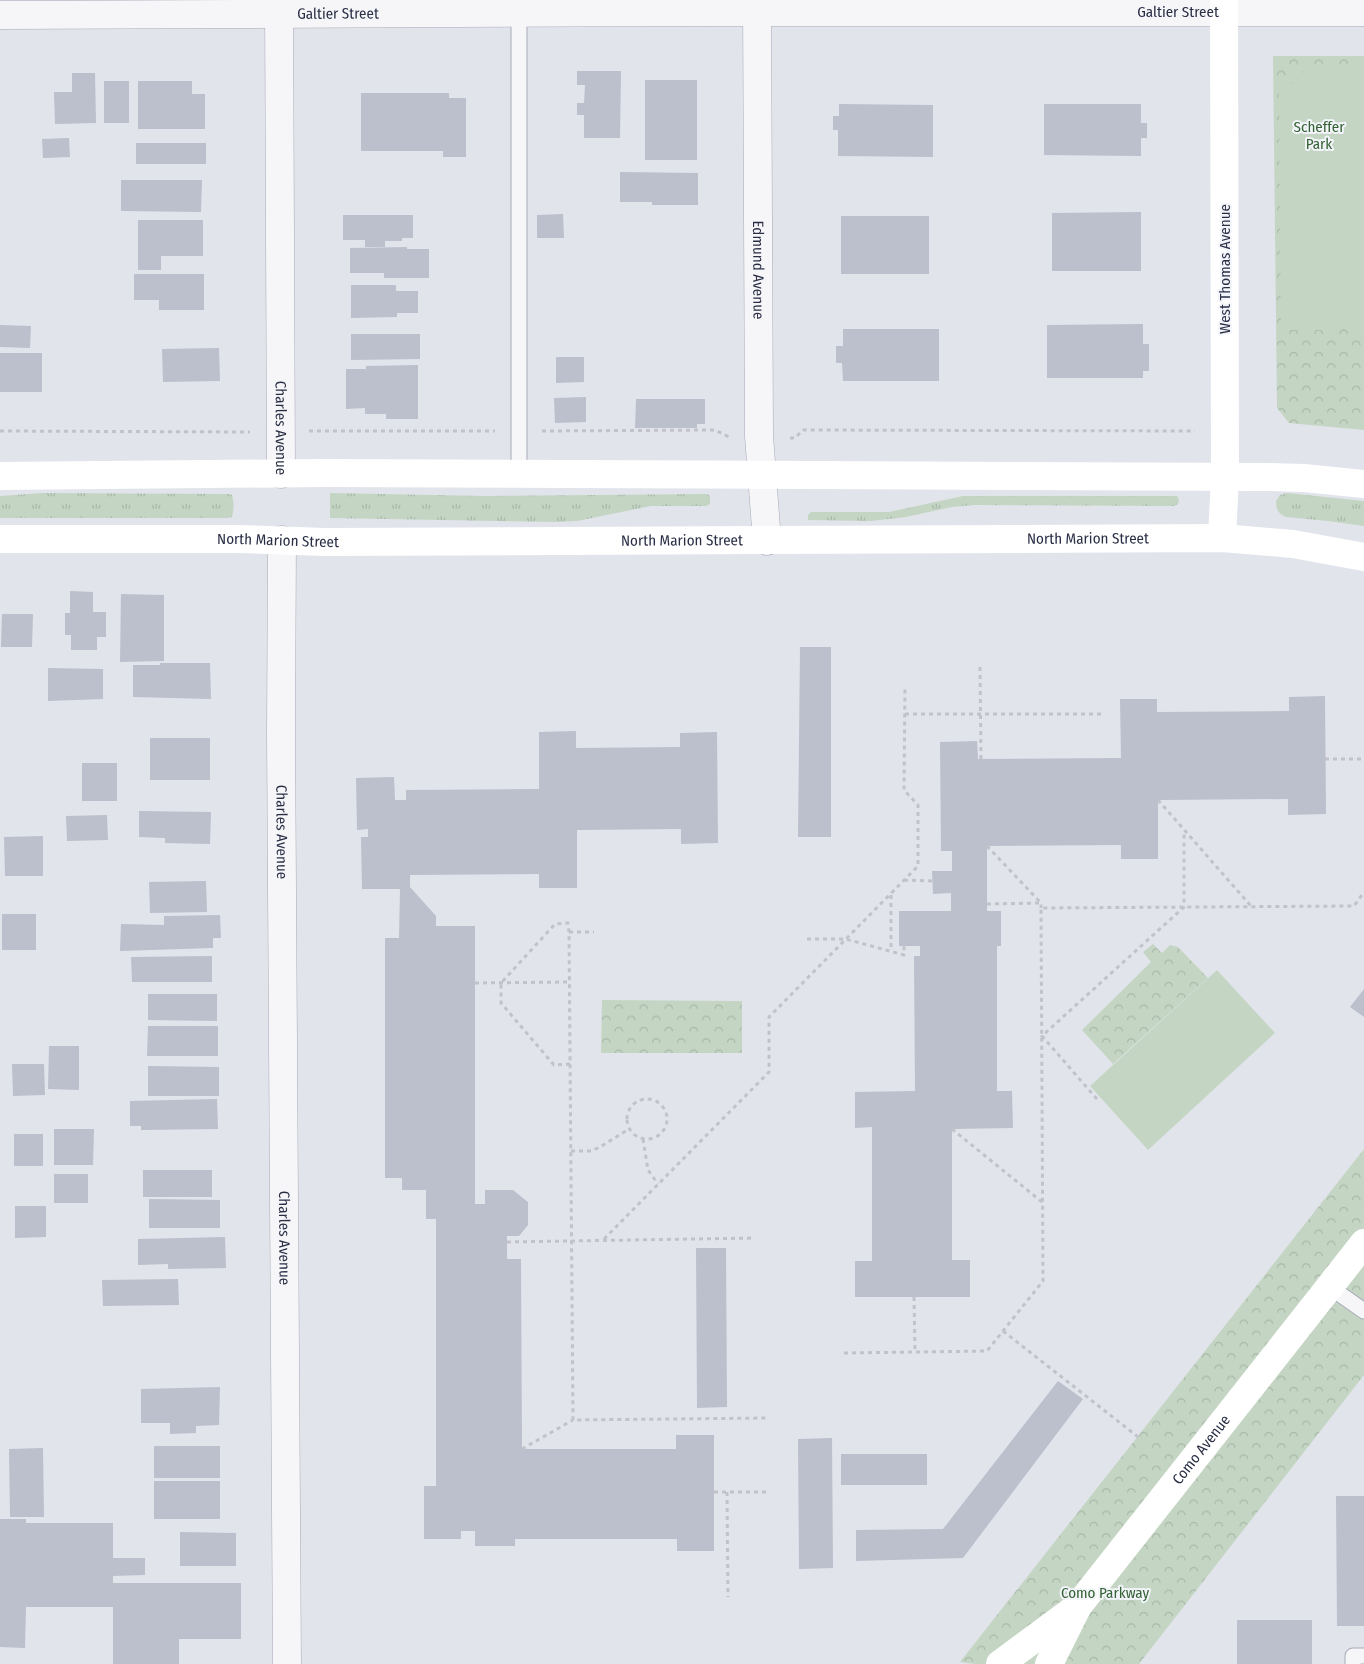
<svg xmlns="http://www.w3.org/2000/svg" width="1364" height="1664" font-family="'Fira Sans Condensed',sans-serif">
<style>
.grass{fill:url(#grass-tufts)}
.forest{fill:url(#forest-crowns)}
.pitch{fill:#c4d6c3}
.building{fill:#bcbfcc}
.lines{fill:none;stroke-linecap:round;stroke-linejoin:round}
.lane-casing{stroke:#a7aab7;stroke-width:17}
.street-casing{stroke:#a7aab7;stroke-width:29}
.path{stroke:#c1c2ca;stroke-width:3;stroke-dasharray:4 4;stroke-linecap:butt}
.lane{stroke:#f6f6f9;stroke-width:15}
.street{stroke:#f6f6f9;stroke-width:28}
.secondary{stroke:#fff;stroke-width:28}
.labels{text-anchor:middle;stroke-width:4;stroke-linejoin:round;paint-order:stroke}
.street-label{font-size:15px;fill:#292e45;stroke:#f2f4f9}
.park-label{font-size:15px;fill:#356235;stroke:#f2f4f9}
</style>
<defs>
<pattern id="grass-tufts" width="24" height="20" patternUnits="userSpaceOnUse" patternTransform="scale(1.25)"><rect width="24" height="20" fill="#c4d6c3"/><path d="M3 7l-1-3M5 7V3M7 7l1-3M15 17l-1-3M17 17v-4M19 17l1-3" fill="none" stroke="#a8b8a9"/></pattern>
<pattern id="forest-crowns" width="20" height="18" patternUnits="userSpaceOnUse" patternTransform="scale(1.25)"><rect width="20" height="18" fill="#c4d6c3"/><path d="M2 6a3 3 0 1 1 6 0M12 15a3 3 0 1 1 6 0" fill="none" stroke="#a8b8a9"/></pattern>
</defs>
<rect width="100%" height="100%" fill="#e2e4ec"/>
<path class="grass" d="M43 493 229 494 232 495C234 502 234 510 232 517L227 518H0V496Z
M330 493 484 496 707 494 710 496V504L706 506H651L577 521 556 522 330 518Z
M1287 493 1364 501V526L1328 521 1286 517C1278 514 1276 509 1276 501L1280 495Z
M963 496H1177L1179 500 1178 504 1174 506 974 505 952 507 906 517 871 521 808 520V515L811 512H889Z"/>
<path class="forest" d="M1273 56H1364V430L1289 423 1277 408Z
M1153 944 1162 953 1170 945 1178 947 1208 978 1113 1064 1082 1030 1151 962 1143 952Z
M602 1000 742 1001V1053H601Z
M1364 1149V1375L1139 1664H975L960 1662Z"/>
<path class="pitch" d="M1308 68H1364V325L1329 330H1281L1279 94Z
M1217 970 1275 1033 1148 1150 1090 1086Z"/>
<path class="building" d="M577 71H621L620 138H584V115H577V103H584L585 85H577Z
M72 73H95L96 123 55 124 54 92H72Z
M645 80H697V160H645Z
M104 81H129V123H104Z
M138 81H192V94H205V129H138Z
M361 93H449V98H466V157H443V151H361Z
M839 104 933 105V157L838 156V130H833V116H839Z
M1044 104H1141V123H1147V138H1141V156L1044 155Z
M69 138 70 157 43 158 42 139Z
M136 143H206V164H136Z
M620 172 698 173V205H652V202H620Z
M121 180H202L201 212 121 211Z
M1141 212V271H1052V213Z
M563 214 564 238H537V215Z
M343 215H413V238H402V241H385V247H365V240H343Z
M841 216H929V274H841Z
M138 220H203V256H161V270H138Z
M407 247V249H429V278H384V273H350V248Z
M134 274H204V310H159V300H134Z
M351 285H396V291H418V313H397V317L351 318Z
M1143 324V344H1149V371H1143V378H1047V325Z
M0 325 31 326 30 348 0 347Z
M843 329H939V381H843L842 363H836V346H843Z
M351 334H420V359L351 360Z
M219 348 220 381 163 382 162 349Z
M0 353H42V392H0Z
M556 357H584V382L556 383Z
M418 365V419H386V414H365V408L346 409V369H366V366Z
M586 397V422L555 423 554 398Z
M636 399H705V424H697V428H635Z
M70 591 93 592V612H106V637H97V650H71V635H65V613H70Z
M121 594 164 595V661L120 662Z
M2 614H33L32 647H1Z
M800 647H831V837H798Z
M160 663H210L211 699 133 697V665H160Z
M48 668 103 669V699L48 701Z
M1325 696 1326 814 1288 815V799L1158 800V859H1121V845L987 846V911H1001V946H997V1091H1012L1013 1128 952 1129V1260H970V1297H855V1261H872V1127L855 1128V1092L915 1091 914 956H920V946H899V911H951V893L933 894 932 871H952V851H941L940 742 977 741 978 759 1121 758 1120 699H1157V712L1289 711V697Z
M576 731V748L680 747V733L717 732 718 843 681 844V829L577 830V888H539V874L410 875V887L436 916V926H475V1204H485V1190H513L528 1202V1225L519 1236H507V1259H521L522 1449H676V1435H714V1551H677V1539H515V1546H475V1531H461V1539H424V1486H436V1219H426V1190H402V1178H385V938H399L400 889H362L361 837H368V829L357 830 356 778 394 777 395 800H406V790L539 789V732Z
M150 738H210V780H150Z
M82 763H117V801H82Z
M139 811 211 812 210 844 165 843V838L139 837Z
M107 815 108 840 67 841 66 816Z
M43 836V876H5L4 837Z
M206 881 207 912 150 913 149 882Z
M2 914H36V950H2Z
M220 915 221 938H213V948L120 951 121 924 164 925V916Z
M212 956V982H132L131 957Z
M1364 989V1017L1350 1007Z
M148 994H217V1021L148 1020Z
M148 1026H218V1056H147Z
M49 1046H79V1090L48 1089Z
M12 1064H44L45 1095 13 1096Z
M148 1066 219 1067V1096H148Z
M217 1099 218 1129 141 1130V1126H130V1101Z
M54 1129H94L93 1165H54Z
M14 1134H43V1166H14Z
M143 1170H212V1197H143Z
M54 1174H88V1203H54Z
M149 1199 220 1200V1228H149Z
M15 1206H46V1237L15 1238Z
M225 1237 226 1268 168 1269V1264L138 1265V1239Z
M696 1248H726L727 1407 697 1408Z
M178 1279 179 1305 103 1306 102 1280Z
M1058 1381 1083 1399 963 1558 856 1561V1530L943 1529Z
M220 1387 219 1425 196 1426V1433L170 1434V1423H141V1389Z
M832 1438 833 1568 799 1569 798 1439Z
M154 1446H220V1478H154Z
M43 1448 44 1517H10L9 1449Z
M841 1454H927V1485H841Z
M154 1481H220V1519H154Z
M1336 1496H1364V1626H1337Z
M0 1519H26V1523H113V1558H145V1575L113 1576V1583H241V1639H179V1664H113V1607H26L25 1648 0 1647Z
M180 1532 236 1533V1566H180Z
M1237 1620H1312V1664H1237Z"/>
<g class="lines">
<g class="lane-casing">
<path id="lane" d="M519 474V13
M1330 1287 1364 1311
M1353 1664V1656H1364"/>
</g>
<g class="street-casing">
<g id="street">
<path id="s1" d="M279 0 281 474"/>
<path id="s2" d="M757 0 759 436 767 541"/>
<path id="s3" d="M0 15 712 12H1364"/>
<path id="s4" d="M282 540 281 734 287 1664"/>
</g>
</g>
<path class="path" d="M0 431 250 432
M309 431H495
M542 431 715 430 729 437
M790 438H795L803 430 1195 431
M980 667 981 759
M905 714H1103
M1325 759H1364
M1158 800 1251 906
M987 846 1041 903V908
M904 880 932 881
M891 895V951
M987 904 1040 903
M569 932H594
M807 939H846L904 955V946
M475 983 569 982
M570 1064 554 1065 501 1003V983L555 924 568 923 569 932 573 1420 766 1418
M627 1119a20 20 0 1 1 40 0a20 20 0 1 1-40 0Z
M1097 1099 1042 1036 1184 907V831
M952 1129 1042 1202
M643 1139 648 1170 658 1184
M571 1151H591L600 1147 629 1129
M604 1239 769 1072V1017L918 866V805L904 790 905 687
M507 1242 755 1238
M914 1297 915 1352
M1003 1331 1142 1440
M844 1353 987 1351 1043 1281 1041 908 1354 906 1364 892
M522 1449 573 1420
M714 1492H770
M727 1492 728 1597"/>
<use href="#lane" class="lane"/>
<use href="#street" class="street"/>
<g class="secondary">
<path d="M0 476 323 473 1269 477 1304 478 1364 484"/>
<path d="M1222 538 1225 477 1224 0"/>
<path id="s5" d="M0 539H239L325 542 1222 538 1293 544 1364 557"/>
<path d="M1000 1664 1073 1610"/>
<path id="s6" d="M1049 1664 1078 1606 1364 1243"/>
</g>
</g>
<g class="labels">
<g class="street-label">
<text dy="5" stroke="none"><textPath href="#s3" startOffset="338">Galtier Street</textPath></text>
<text dy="5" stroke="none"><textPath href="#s3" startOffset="1178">Galtier Street</textPath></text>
<text transform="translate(1225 269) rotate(-90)" y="5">West Thomas Avenue</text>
<text dy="5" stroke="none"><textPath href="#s2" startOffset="270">Edmund Avenue</textPath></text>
<text dy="5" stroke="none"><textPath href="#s1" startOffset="428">Charles Avenue</textPath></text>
<text dy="5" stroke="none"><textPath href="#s5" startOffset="1088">North Marion Street</textPath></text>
<text dy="5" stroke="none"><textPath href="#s5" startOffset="278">North Marion Street</textPath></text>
<text dy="5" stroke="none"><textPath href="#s5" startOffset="682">North Marion Street</textPath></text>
<text dy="5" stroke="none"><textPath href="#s4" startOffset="292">Charles Avenue</textPath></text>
<text dy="5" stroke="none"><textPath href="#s4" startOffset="698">Charles Avenue</textPath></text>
<text dy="5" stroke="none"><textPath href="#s6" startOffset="264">Como Avenue</textPath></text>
</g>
<g class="park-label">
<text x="1319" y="132">Scheffer<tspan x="1319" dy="17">Park</tspan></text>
<text x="1105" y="1598">Como Parkway</text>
</g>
</g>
</svg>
